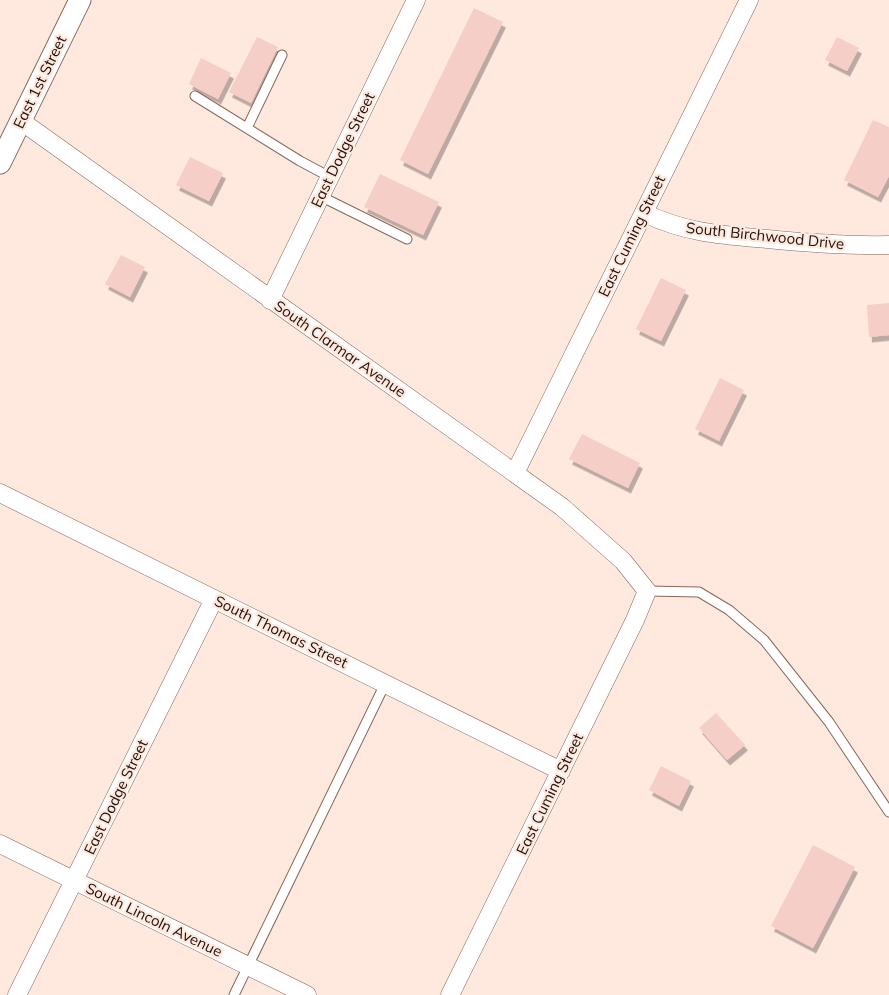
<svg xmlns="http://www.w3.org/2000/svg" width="889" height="995" font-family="Mulish,sans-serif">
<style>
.building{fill:#f5cec8;filter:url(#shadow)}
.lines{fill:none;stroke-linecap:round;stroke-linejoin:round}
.service-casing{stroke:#886858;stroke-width:11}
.minor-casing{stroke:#886858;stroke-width:19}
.tertiary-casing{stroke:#886858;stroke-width:23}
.service{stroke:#fff;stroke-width:9}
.minor{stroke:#fff;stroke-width:18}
.tertiary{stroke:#fff;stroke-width:21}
.labels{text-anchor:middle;stroke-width:4.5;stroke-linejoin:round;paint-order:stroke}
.street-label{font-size:15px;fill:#1e110b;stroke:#ffe8de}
</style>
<defs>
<filter id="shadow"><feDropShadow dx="3" dy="5.5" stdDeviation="0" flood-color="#0004"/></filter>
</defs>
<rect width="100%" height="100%" fill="#ffe8de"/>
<path class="building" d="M474 8 503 22 428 174 400 160Z
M257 37 278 47 251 103 229 92Z
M837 37 859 48 847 71 825 60Z
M201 58 231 73 218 99 189 84Z
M873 120 889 127V176L878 197 844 180Z
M190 157 223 173 209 201 176 185Z
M380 174 439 202 423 235 364 207Z
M121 255 145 267 130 297 105 284Z
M661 278 686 290 661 341 636 329Z
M889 303V335L869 337 867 305Z
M720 378 744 390 719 441 695 429Z
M582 434 640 463 628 488 569 459Z
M716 713 745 745 727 760 699 728Z
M661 766 691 781 679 806 649 790Z
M813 845 855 867 813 948 771 926Z"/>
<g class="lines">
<g class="service-casing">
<path id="service" d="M195 96 300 161 330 177
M247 128 282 55
M320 196 407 239
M647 591 699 592 729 610 764 640 829 722 889 812
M234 995 385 684"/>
</g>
<g class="minor-casing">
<path id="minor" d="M21 121 562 507 623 561 647 591 635 620 450 995
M644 213C686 233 721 235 767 239 808 243 848 246 889 245
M270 300 416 0
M515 473 749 0
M0 493 561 771
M0 844 307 995
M17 995 214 599"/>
</g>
<g class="tertiary-casing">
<path id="tertiary" d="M0 163 80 0"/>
</g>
<use href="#service" class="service"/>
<use href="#minor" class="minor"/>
<use href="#tertiary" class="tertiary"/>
</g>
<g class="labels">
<g class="street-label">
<text transform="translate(40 82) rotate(-64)" y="5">East 1st Street</text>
<text transform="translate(343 150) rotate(-64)" y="5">East Dodge Street</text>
<text transform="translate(632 236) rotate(-64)" y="5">East Cuming Street</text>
<text transform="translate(765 236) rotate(6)" y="5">South Birchwood Drive</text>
<text transform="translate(340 349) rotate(35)" y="5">South Clarmar Avenue</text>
<text transform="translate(281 632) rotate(26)" y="5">South Thomas Street</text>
<text transform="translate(550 794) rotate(-64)" y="5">East Cuming Street</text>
<text transform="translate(116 797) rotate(-64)" y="5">East Dodge Street</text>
<text transform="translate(154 920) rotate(26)" y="5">South Lincoln Avenue</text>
</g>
</g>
</svg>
